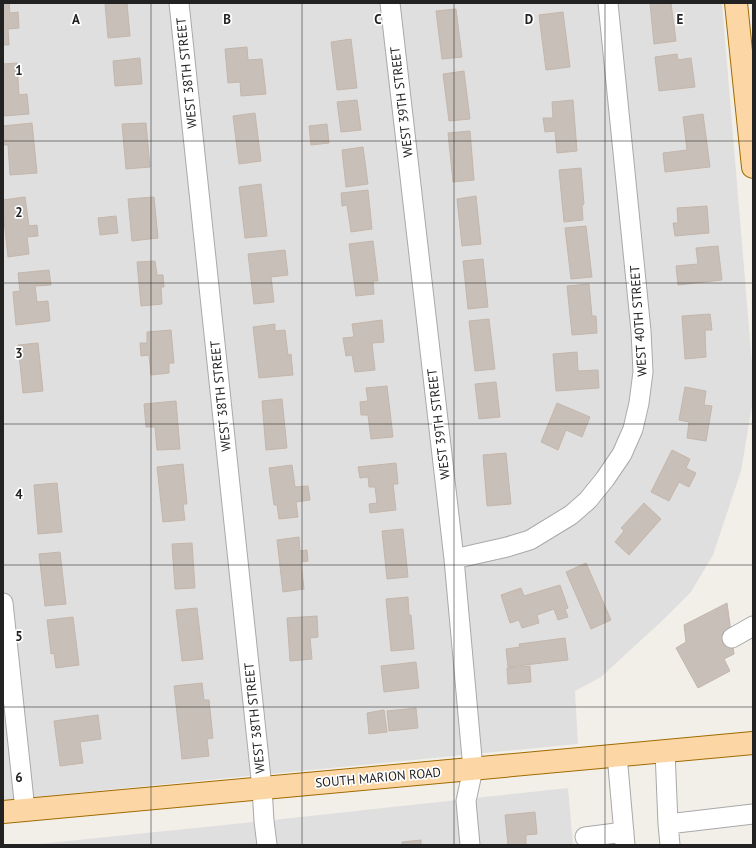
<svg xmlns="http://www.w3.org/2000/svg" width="756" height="848" font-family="'PT Sans',sans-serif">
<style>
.residential{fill:#e0dfdf}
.building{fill:#c7bfb8;stroke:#c4b6ab}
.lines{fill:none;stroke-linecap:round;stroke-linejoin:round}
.minor-casing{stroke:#a9a9a9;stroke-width:21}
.major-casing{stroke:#a06b00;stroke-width:24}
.minor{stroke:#fff;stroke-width:19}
.major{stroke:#fcd6a4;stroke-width:22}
.grid{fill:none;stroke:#222;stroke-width:1;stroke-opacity:0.55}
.labels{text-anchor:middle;stroke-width:3.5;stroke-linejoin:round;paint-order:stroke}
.street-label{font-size:13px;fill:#222;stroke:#fff}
.grid-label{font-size:13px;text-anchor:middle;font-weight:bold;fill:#222;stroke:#fff;stroke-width:3.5;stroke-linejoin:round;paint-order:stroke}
</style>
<rect width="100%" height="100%" fill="#f2efe9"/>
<path class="residential" d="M3 3H722L753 376V400L741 471 713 555 691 592 664 619 601 677 575 691 578 744 3 800Z
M568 788 573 845H29L264 821Z"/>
<path class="building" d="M3 3H9L10 13 18 12 19 28 8 29 9 45H3Z
M105 3H127L130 36 108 38Z
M650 3H671L676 41 654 44Z
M456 9 462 57 442 59 436 11Z
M563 12 570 67 546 70 539 15Z
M351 39 357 88 337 90 331 42Z
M247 47 248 60 262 59 266 94 241 96 240 82 228 83 225 49Z
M677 54 678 60 691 58 695 87 659 91 655 57Z
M140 58 142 84 115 86 113 61Z
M17 63 19 95 27 94 29 114 3 116V64Z
M464 71 470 119 449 121 443 74Z
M357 100 361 130 341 132 337 102Z
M573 100 577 151 557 153 555 131 545 132 543 118H553L552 102Z
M255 113 261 161 239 164 233 116Z
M703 114 710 167 665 172 663 153 687 150 683 117Z
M32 123 37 173 10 175 8 145H3V126Z
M146 123 150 167 126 169 122 124Z
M327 124 329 143 311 145 309 126Z
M470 131 474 180 453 182 448 133Z
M363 147 368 184 346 187 342 150Z
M581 168 584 204 582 205 583 220 564 222 559 170Z
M261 184 267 236 245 238 239 187Z
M368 190 372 229 351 232 347 205 342 206 341 193Z
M476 196 481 244 462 246 457 199Z
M25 197 29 226 37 225 38 236 27 237 29 254 8 257 3 211V200Z
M154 197 158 238 132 241 128 199Z
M707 206 709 233 675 236 673 223H678L677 208Z
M116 216 118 233 100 235 98 218Z
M586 226 592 277 571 279 565 228Z
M373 241 378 281H373L374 294 356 296 349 244Z
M718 246 722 280 678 285 676 266 698 264 696 248Z
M285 250 288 275 271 277 274 302 254 304 248 254Z
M483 259 488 307 468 309 463 261Z
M155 261 157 275H163L164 287H161L162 304 141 306 137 262Z
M49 270 51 285 35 286 37 302 48 301 50 321 16 325 13 292 20 291 18 273Z
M589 284 592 316H596L597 333 572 335 567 286Z
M710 314 712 330H705L706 357 685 359 682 316Z
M489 319 495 369 475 371 469 321Z
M382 320 384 342 372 343 375 370 355 372 352 355 346 356 343 338 354 337 352 324Z
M275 324V331L285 330 288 355 291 354 293 375 259 378 253 327Z
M171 330 174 363H169V373L151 375 149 355 141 356 140 343H147V332Z
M38 343 43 391 23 393 18 345Z
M577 352 578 371 598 370 599 388 556 391 553 354Z
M496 382 500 417 479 419 475 384Z
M387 386 393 437 371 439 368 415H361L360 402 368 401 366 388Z
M685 387 706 391 704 405 712 406 706 441 687 438 689 422 679 420Z
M282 399 287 448 266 450 262 401Z
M176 401 180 449 157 450 155 427H146L144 404Z
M557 403 590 417 582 437 566 430 558 450 541 442Z
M672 450 690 459 686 468 696 473 689 487 679 482 669 501 651 492Z
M506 453 511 504 487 506 483 455Z
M396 463 398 484H393L396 510 370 513 369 504 377 503 375 487H369L368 477 360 478 358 467Z
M183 464 187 504H183L185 520 163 522 157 467Z
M292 465 295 487 308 486 310 500 296 502 298 517 279 519 277 505H274L269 468Z
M57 483 62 532 38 534 34 485Z
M644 503 661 519 629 555 615 542 624 531 621 528Z
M403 529 408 577 387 579 382 531Z
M299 537 300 551 307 550 308 561 301 562 304 589 283 592 277 540Z
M192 543 195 588 175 589 172 544Z
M60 552 66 604 45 606 39 554Z
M586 563 611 620 591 629 566 572Z
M560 585 568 608 565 609 568 617 558 620 554 609 537 615 539 623 522 628 519 620 510 623 501 595 521 588 524 596Z
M408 597 409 615H411L414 649 391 651 386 599Z
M727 603 734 654 724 659 730 671 698 688 676 648 686 642 684 625Z
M197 608 203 659 182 661 176 610Z
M317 616 318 637 310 638 312 659 290 661 287 618Z
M73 617 79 665 56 668 54 653 51 654 47 620Z
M565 638 568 660 508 667 506 649 520 647 519 644Z
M416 662 419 688 384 692 381 666Z
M530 666 531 682 508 684 507 668Z
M202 683 204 700H209L213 738 207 739 209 756 182 759 174 686Z
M416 708 418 728 389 731 387 711Z
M384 710 387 732 369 734 367 713Z
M98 715 101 739 80 742 83 763 60 766 54 721Z
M535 812 537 834 526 835V845H508L505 815Z
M421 840V845H402V842Z"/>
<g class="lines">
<g class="minor-casing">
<path id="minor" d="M179 3 262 788 264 821 267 845
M390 3 454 559 473 769 466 801 470 845
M454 559 507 547 530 540 571 515 588 500 605 479 622 454 633 429 639 403 643 372 641 331 608 3
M3 603 25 810
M732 638 753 626
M665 751 668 824 753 814
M617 755 625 845
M668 824 670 845
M585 837 624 832"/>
</g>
<g class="major-casing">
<path id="major" d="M736 3 753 167
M3 812 753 743"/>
</g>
<use href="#minor" class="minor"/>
<use href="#major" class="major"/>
</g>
<path class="grid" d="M151 3V845M302 3V845M454 3V845M605 3V845M3 141H753M3 283H753M3 424H753M3 565H753M3 707H753"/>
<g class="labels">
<g class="street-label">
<text transform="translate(186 73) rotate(-96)" y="5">WEST 38TH STREET</text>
<text transform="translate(401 102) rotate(-97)" y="5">WEST 39TH STREET</text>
<text transform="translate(638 321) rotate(-94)" y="5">WEST 40TH STREET</text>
<text transform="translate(220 396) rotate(-96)" y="5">WEST 38TH STREET</text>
<text transform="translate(438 424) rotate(-97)" y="5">WEST 39TH STREET</text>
<text transform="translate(254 718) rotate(-96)" y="5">WEST 38TH STREET</text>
<text transform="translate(378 777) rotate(-5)" y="5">SOUTH MARION ROAD</text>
</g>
</g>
<g class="grid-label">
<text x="76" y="24">A</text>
<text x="227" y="24">B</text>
<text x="378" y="24">C</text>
<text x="529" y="24">D</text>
<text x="680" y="24">E</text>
<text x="19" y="75">1</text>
<text x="19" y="217">2</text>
<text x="19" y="358">3</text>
<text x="19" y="499">4</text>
<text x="19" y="641">5</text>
<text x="19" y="782">6</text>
</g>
<rect width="756" height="848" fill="none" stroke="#222222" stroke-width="8"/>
</svg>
